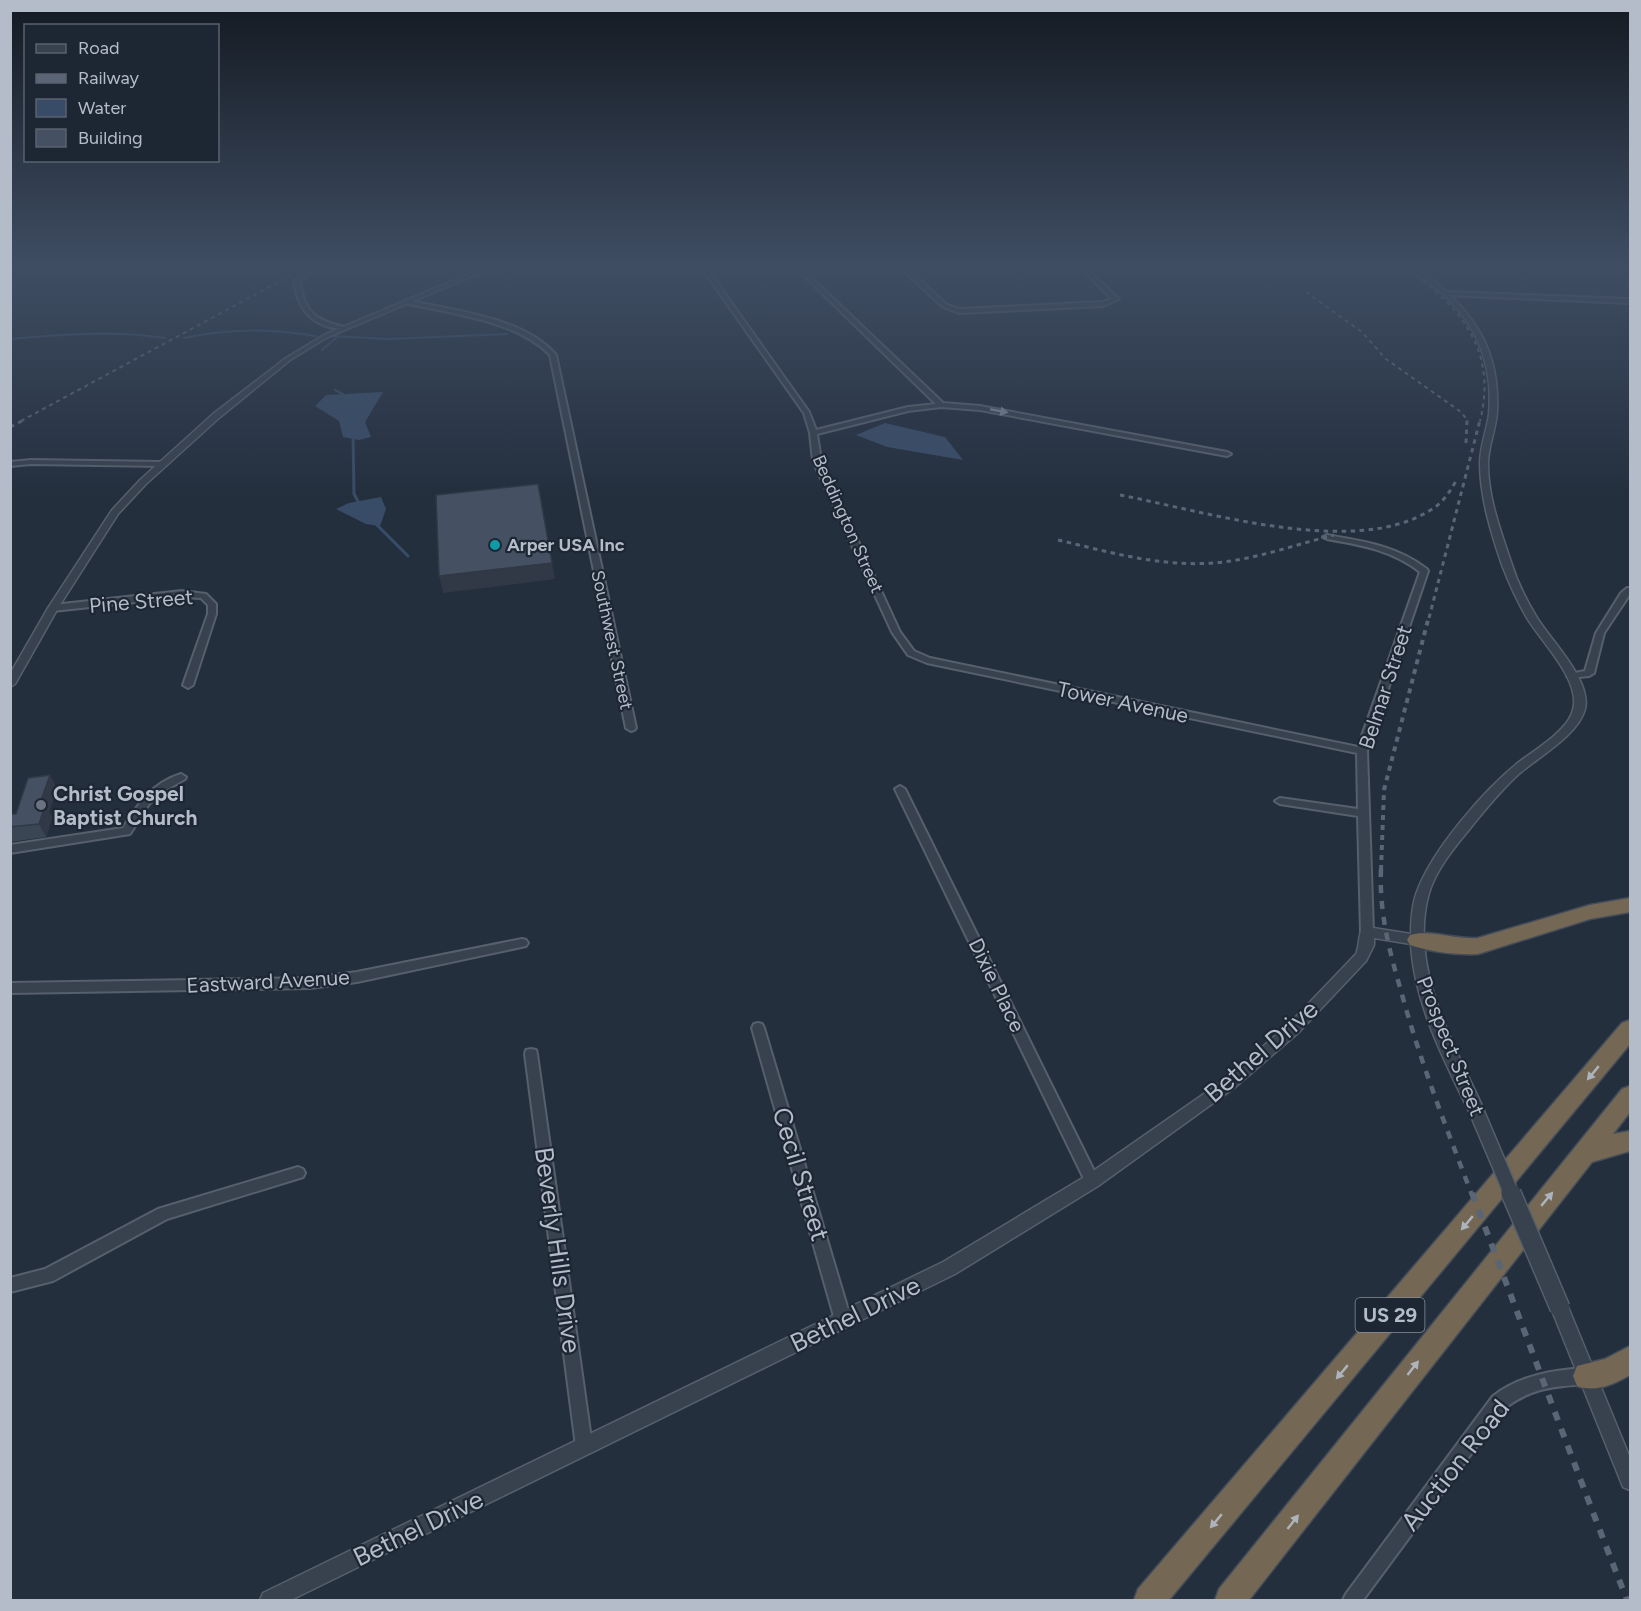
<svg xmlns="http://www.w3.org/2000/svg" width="1641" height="1611" viewBox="0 0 1641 1611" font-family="Figtree,sans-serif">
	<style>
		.water { fill: #394c67 }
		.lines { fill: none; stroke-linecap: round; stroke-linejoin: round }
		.stream-far1 { stroke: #394c67; stroke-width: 2 }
		.stream { stroke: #394c67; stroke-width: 3 }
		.minor-casing { stroke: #565f6c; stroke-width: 4 }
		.tertiary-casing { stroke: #565f6c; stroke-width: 3 }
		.motorway-casing { stroke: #434c59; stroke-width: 3 }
		.minor { fill: #38414e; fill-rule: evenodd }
		.tertiary { fill: #38414e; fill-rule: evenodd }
		.motorway { fill: #746855; fill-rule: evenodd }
		.rail-far4 { stroke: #5a6575; stroke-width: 2; stroke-dasharray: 4 4; stroke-linecap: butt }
		.rail-far3 { stroke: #5a6575; stroke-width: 3; stroke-dasharray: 4.5 4.5; stroke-linecap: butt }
		.rail-far2 { stroke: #5a6575; stroke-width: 4; stroke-dasharray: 5 5; stroke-linecap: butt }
		.rail-far1 { stroke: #5a6575; stroke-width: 4.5; stroke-dasharray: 8 8; stroke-linecap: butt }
		.rail { stroke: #5a6575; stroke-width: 6; stroke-dasharray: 9 9; stroke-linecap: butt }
		.tertiary-bridge-far1-casing { stroke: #565f6c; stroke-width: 17; stroke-linecap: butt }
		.tertiary-bridge-casing { stroke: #565f6c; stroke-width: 22; stroke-linecap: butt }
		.tertiary-bridge-far1 { stroke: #38414e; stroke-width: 14 }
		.tertiary-bridge { stroke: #38414e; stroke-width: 19 }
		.wall { fill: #3b4654 }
		.shaded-wall { fill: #303945 }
		.building { fill: #455162; stroke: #303945; stroke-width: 1.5 }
		.oneway { fill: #7c8592 }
		.oneway2 { fill: #aeb4bd }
		.culture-dot { fill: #0f9aa8; stroke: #1d2633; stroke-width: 2 }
		.worship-dot { fill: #6b7280; stroke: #1d2633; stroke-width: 2 }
		.labels { text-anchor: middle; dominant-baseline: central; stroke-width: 4.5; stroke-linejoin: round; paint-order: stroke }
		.far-street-label { font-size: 18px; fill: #b4bcc9; stroke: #1d2633 }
		.far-poi-label { font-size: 18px; font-weight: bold; fill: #b4bcc9; stroke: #1d2633; text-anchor: start }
		.shield { fill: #1d2633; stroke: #878f9c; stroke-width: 1.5 }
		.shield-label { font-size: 20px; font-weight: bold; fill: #b4bcc9 }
		.street-label { font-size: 21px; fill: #b4bcc9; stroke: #1d2633 }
		.poi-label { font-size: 21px; font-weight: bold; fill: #b4bcc9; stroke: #1d2633; text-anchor: start }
		.near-street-label { font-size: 26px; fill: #b4bcc9; stroke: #1d2633 }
	</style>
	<rect width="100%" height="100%" fill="#242f3e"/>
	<path class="water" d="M 383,392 L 365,422 L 371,437 L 359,440 L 343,437 L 339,421 L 315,406 L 326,395 Z
		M 885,423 L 945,437 L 963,460 L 887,447 L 856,435 Z
		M 381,497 L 386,509 L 380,526 L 366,524 L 336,509 L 349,503 Z"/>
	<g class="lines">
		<path class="stream-far1" d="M 332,336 L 388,339 L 507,334
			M 184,338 C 229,328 271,328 316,336
			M 10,339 C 62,335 113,330 165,338
			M 322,350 L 337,337
			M 335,390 L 343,394 L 344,398"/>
		<path class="stream" d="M 353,434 L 354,494 L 359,503
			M 375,523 L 408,556"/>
		<g class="minor-casing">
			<path id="minor" d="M 310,267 L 316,267 L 300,281 C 304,312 315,320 344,327 L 344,329 C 313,328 298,310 294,281 Z
				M 701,267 L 706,267 L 809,412 L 816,430 L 908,407 L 936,404 L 795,267 L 800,267 L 943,403 L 980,406 L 1227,452 L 1231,454 L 1227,456 L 980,410 L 941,407 L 908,411 L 817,434 L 821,461 L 900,632 L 914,651 L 930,658 L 1358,747 L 1420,572 C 1392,550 1361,545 1327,539 L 1323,537 L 1327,535 C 1363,541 1397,546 1427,569 L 1428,571 L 1367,751 L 1373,932 L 1371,935 L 1363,935 L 1361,932 L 1358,816 L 1280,804 L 1275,801 L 1280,798 L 1358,809 L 1357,753 L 927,663 L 908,655 L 892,632 L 813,461 L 810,433 L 804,413 Z
				M 900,267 L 906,267 L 947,305 L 960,309 L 1102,302 L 1112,299 L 1080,267 L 1085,267 L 1119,299 L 1103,306 L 959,313 L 943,307 Z
				M 1447,292 L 1630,299 L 1630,303 L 1445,295 L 1444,294 Z
				M 407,300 C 453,311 524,317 556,355 L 636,728 L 634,730 L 631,731 L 626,728 L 550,355 C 516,320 451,314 405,303 L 404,302 Z
				M 31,460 L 161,462 L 165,464 L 161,466 L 31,464 L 10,466 L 10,462 Z
				M 1627,588 L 1630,588 L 1630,594 L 1604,633 L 1594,673 L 1589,676 L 1569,678 L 1567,676 L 1569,674 L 1585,671 L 1596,633 L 1621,593 Z
				M 182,591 L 206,594 L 216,604 L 216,614 L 193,685 L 188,688 L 183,685 L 208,614 L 208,605 L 201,598 L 182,597 L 53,611 L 49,608 L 53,605 Z
				M 181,774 L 186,777 L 185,779 L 166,790 L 149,804 L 130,834 L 10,853 L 10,845 L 123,828 C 138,804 152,783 181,774 Z
				M 900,786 L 905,789 L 1097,1177 L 1099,1181 L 1097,1185 L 1092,1187 L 1087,1185 L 895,789 Z
				M 522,939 L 526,940 L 528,943 L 526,946 L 357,982 L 310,988 L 10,993 L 10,983 L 310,978 L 357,972 Z
				M 758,1023 L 762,1024 L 764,1028 L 851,1320 L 848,1325 L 843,1328 L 838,1325 L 835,1320 L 752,1028 L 754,1024 Z
				M 531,1049 L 536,1050 L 537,1054 L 592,1446 L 590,1452 L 584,1454 L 578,1452 L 576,1446 L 525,1054 L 526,1050 Z
				M 298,1167 L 303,1169 L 305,1173 L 303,1177 L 167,1219 L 53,1281 L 10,1292 L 10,1278 L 45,1269 L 158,1209 Z
				M 1587,1368 L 1593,1370 L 1595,1376 L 1593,1382 C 1584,1385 1573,1385 1564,1386 C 1541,1388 1523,1394 1505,1408 L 1363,1600 L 1343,1600 L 1346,1594 L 1493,1396 C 1521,1375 1553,1370 1587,1368 Z"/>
		</g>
		<g class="tertiary-casing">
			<path id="tertiary" d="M 485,267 L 494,267 L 328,337 L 290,360 L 219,418 L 146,484 L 118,514 L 58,608 L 15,684 L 10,687 L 10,674 L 48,608 L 112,510 L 140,480 L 213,414 L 286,358 L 324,335 Z
				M 1408,267 L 1416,267 C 1468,305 1501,344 1497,412 C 1496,430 1488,446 1488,464 C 1488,497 1500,529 1510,559 C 1516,579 1525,598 1536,616 C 1550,640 1592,680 1585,709 C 1578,735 1540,756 1520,773 C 1501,790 1484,811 1468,831 C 1453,849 1436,870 1429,893 C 1408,967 1454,1044 1484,1110 L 1481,1115 L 1476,1116 L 1471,1115 C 1445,1063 1414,1003 1411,944 L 1374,938 L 1374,945 L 1366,961 L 1299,1032 L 1234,1088 L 1098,1186 L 955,1274 L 291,1600 L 260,1600 L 263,1593 L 943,1262 L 1086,1176 L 1224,1080 L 1289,1024 L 1356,954 C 1360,945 1358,936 1362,929 L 1367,927 L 1411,934 C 1411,919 1412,903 1418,889 C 1434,848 1484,790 1519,762 C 1535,750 1565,732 1572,713 C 1584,683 1542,643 1527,618 C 1517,601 1509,583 1502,565 C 1491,533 1480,497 1480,463 C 1480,446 1487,430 1489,414 C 1493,368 1479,327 1444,295 C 1433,285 1420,277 1408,267 Z
				M 1560,1300 L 1566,1302 L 1630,1458 L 1630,1490 L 1623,1487 L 1551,1308 L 1554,1302 Z"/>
		</g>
		<g class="motorway-casing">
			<path id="motorway" d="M 1630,898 L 1630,912 L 1590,919 L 1478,954 C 1455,955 1432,952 1410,945 L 1407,940 L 1410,935 C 1428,929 1457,940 1478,938 L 1590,905 Z
				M 1630,1020 L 1630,1044 L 1169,1600 L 1134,1600 L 1138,1589 L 1622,1023 Z
				M 1630,1086 L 1630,1112 L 1613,1134 L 1630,1131 L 1630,1151 L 1592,1162 L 1249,1600 L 1215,1600 L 1219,1589 L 1622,1089 Z
				M 1630,1346 L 1630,1375 C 1614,1384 1596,1393 1577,1386 L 1573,1376 L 1577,1366 L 1605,1359 Z"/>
		</g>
		<use href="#minor" class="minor"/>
		<use href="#tertiary" class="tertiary"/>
		<use href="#motorway" class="motorway"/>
		<path class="rail-far4" d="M 1403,267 C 1460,305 1498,350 1480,421
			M 1306,292 L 1362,332 L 1386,359 L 1461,412 L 1468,421
			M 21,421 L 306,267"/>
		<path class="rail-far3" d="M 10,427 L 24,420
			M 1466,443 L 1467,420
			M 1120,495 C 1204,511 1352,558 1429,511 C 1442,504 1449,493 1456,481
			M 1058,540 C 1109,552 1160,567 1213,563 C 1254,560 1294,545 1334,535
			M 1429,618 L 1480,420"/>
		<path class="rail-far2" d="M 1381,870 L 1384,790 L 1429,616"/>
		<path class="rail-far1" d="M 1381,869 C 1379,911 1389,950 1401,991 C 1420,1061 1446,1127 1472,1195"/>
		<path class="rail" d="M 1472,1193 C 1524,1329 1574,1465 1627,1600"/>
		<g class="tertiary-bridge-far1-casing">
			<path id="tertiary-bridge-far1" d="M 1476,1110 L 1512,1195"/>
		</g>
		<g class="tertiary-bridge-casing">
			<path id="tertiary-bridge" d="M 1511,1193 L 1560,1308"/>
		</g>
		<use href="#tertiary-bridge-far1" class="tertiary-bridge-far1"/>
		<use href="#tertiary-bridge" class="tertiary-bridge"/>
	</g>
	<path class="wall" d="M 50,775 L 57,789 L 49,812 L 52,818 L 46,837 L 10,842 L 10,814 L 16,814 Z"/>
	<path class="shaded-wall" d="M 552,563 L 555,579 L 443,593 L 439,576 Z
		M 50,775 L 57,789 L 49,812 L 52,818 L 46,837 L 39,824 L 39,806 Z"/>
	<path class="building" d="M 538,484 L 552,563 L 439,576 L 436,495 Z
		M 50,775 L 39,806 L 45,805 L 39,824 L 10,827 L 10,814 L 16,814 L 28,778 Z"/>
	<defs><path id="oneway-solid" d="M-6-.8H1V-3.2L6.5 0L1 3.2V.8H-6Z" transform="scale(1.5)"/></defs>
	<use class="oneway" href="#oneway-solid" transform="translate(999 411) rotate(11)"/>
	<g class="oneway2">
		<use href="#oneway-solid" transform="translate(1593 1073) rotate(130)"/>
		<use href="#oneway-solid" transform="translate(1547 1199) rotate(-50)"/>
		<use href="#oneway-solid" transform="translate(1467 1223) rotate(130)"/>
		<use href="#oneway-solid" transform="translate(1413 1368) rotate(-52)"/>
		<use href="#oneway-solid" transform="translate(1342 1372) rotate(130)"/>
		<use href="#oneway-solid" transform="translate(1216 1521) rotate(130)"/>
		<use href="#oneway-solid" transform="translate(1293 1522) rotate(-52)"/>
	</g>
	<linearGradient id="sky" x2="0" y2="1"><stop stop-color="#141a22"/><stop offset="0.54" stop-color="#3f4d63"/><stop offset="1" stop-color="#3f4d63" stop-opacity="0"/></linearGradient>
	<rect width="1641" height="493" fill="url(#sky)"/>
	<circle class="culture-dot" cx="495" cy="545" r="6"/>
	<circle class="worship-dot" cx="41" cy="805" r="6"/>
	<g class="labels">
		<g class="far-street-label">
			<text transform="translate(848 524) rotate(66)">Beddington Street</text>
			<text transform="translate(612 640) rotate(78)">Southwest Street</text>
		</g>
		<g class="far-poi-label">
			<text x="507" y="545">Arper USA Inc</text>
		</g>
		<rect class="shield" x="1355.5" y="1298" width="69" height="34" rx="4.5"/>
		<g class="shield-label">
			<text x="1390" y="1315">US 29</text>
		</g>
		<g class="street-label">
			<text transform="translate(141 601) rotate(-5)">Pine Street</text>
			<text transform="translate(1385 687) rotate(-72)">Belmar Street</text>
			<text transform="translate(1123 702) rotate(12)">Tower Avenue</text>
			<text transform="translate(268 981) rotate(-3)">Eastward Avenue</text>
			<text transform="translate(997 985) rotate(64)">Dixie Place</text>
			<text transform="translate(1451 1046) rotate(68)">Prospect Street</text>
		</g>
		<g class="poi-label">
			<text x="53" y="793">Christ Gospel<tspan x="53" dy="24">Baptist Church</tspan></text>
		</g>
		<g class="near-street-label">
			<text transform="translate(1261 1051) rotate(-41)">Bethel Drive</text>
			<text transform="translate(801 1174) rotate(73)">Cecil Street</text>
			<text transform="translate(558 1250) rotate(82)">Beverly Hills Drive</text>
			<text transform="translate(855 1314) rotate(-26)">Bethel Drive</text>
			<text transform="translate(1455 1465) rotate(-52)">Auction Road</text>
			<text transform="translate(418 1528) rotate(-26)">Bethel Drive</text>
		</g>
	</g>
	<rect width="1641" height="1611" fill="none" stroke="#b4bcc9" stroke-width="24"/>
	<rect x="24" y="24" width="195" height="138" fill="#1d2633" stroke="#59626f" stroke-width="1.5"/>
	<rect x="36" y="44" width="30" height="9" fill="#38414e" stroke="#59626f" stroke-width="1.5"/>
	<text x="78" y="54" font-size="18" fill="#b4bcc9">Road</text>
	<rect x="36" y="74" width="30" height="9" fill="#5a6575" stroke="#59626f" stroke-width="1.5"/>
	<text x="78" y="84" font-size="18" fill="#b4bcc9">Railway</text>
	<rect x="36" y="99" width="30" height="18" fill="#394c67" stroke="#59626f" stroke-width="1.5"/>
	<text x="78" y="114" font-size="18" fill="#b4bcc9">Water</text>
	<rect x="36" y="129" width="30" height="18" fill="#455162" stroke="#59626f" stroke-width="1.5"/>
	<text x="78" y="144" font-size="18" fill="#b4bcc9">Building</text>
</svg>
